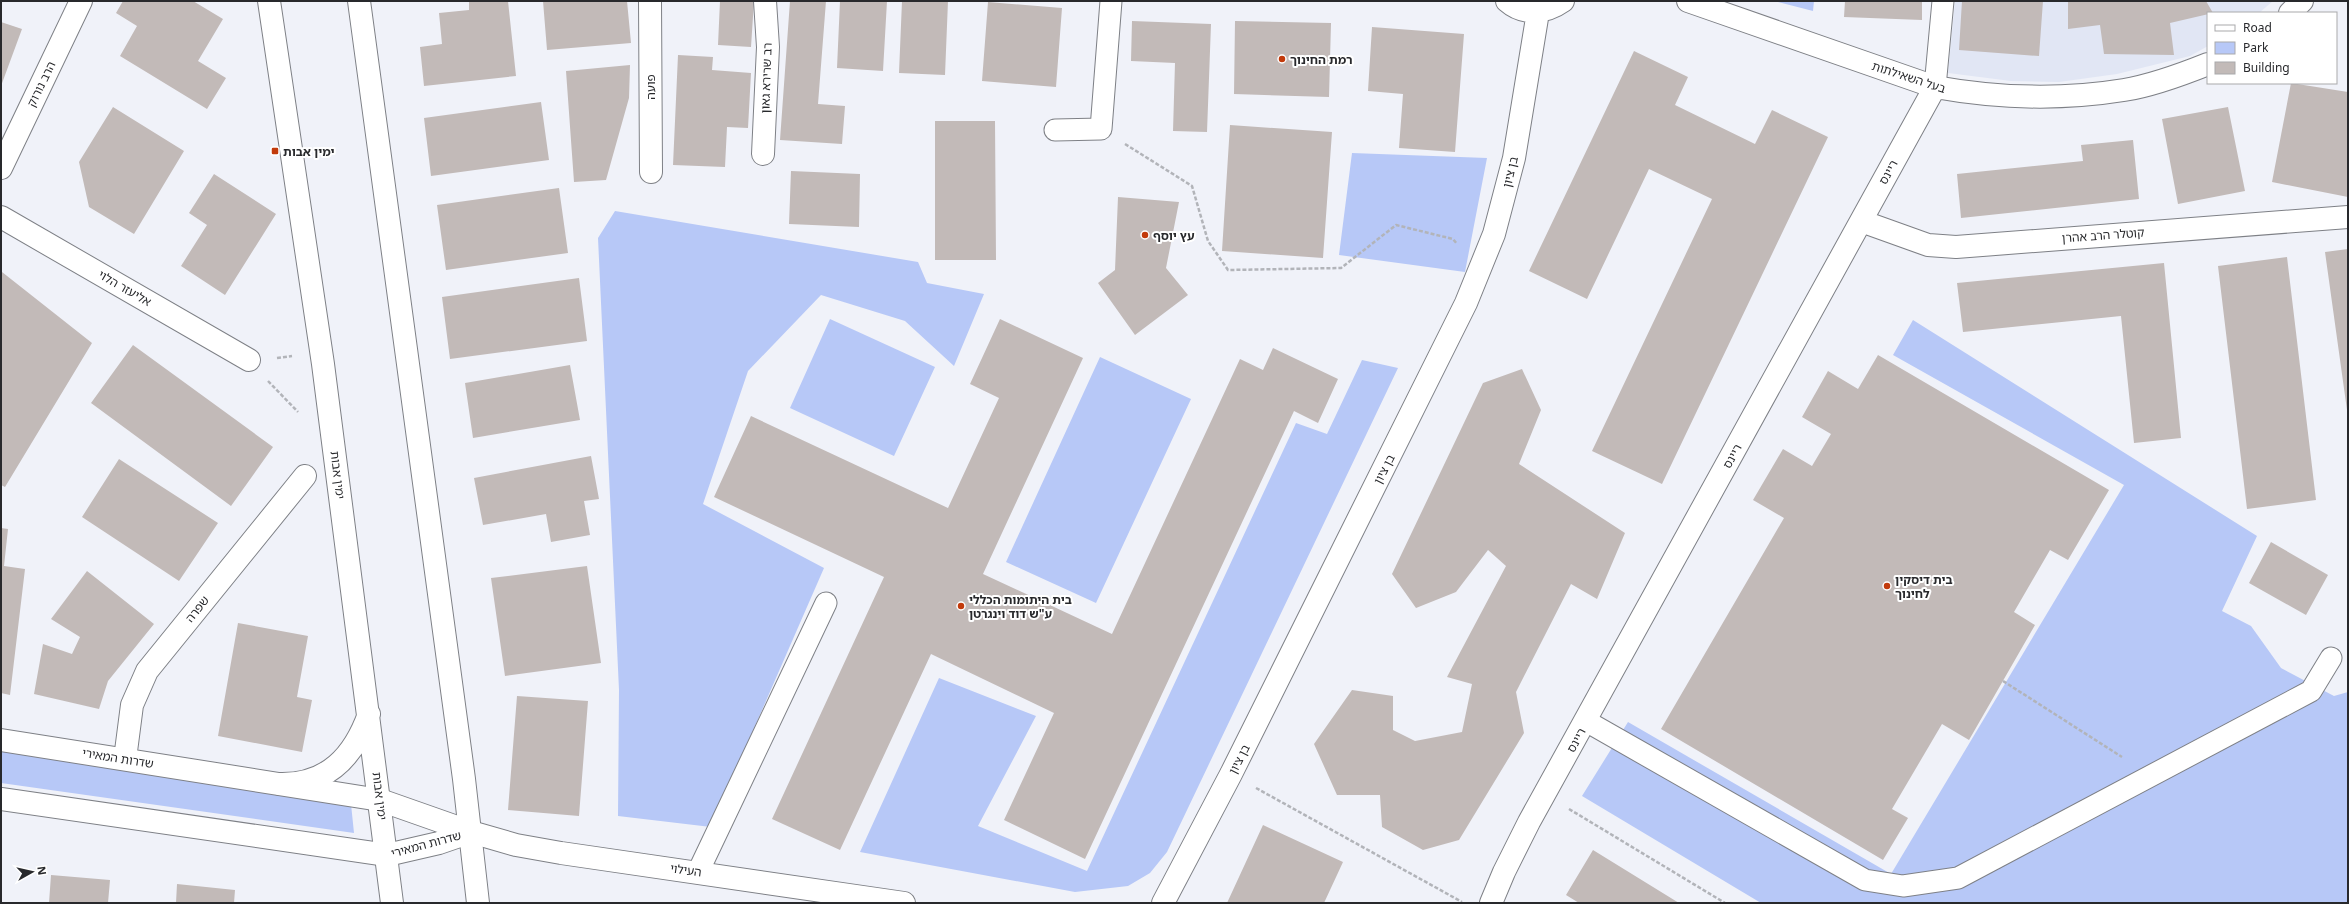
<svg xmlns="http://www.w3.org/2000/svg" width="2349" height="904" viewBox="0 0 2349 904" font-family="'Noto Sans','Noto Sans Hebrew',sans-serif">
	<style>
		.built { fill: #e1e6f4 }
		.green { fill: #b7c8f7 }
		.building { fill: #c2bab8 }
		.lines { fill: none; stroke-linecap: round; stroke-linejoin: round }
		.service-casing { stroke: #7e8086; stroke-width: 23 }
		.minor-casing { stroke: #7e8086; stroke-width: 24 }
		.tertiary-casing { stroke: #7e8086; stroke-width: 24 }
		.path { stroke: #b2b4b9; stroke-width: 2.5; stroke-dasharray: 4 2; stroke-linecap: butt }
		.service { stroke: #fff; stroke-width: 21 }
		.minor { stroke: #fff; stroke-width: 22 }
		.tertiary { stroke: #fff; stroke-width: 22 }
		.poi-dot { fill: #c23a0b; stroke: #fff; stroke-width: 1.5 }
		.labels { text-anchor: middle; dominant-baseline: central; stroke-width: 4; stroke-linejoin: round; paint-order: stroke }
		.poi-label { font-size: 12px; font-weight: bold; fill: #28292c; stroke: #fff; text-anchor: start }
		.street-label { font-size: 12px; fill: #28292c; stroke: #fff }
	</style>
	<rect width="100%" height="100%" fill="#f0f2f9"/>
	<path class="built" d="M 1955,1 L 2273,1 L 2259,13 L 2208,13 L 2208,46 L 2190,56 L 2117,74 L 2059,82 L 2011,81 L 1948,73 Z"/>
	<path class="green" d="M 1774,1 L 1814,1 L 1813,11 Z
		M 1352,153 L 1487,158 L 1465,272 L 1339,255 Z
		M 615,211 L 918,262 L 927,283 L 984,294 L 954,366 L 905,321 L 821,295 L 748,371 L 703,504 L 824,568 L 711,827 L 618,816 L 619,690 L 598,238 Z
		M 830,319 L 935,367 L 894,456 L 790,408 Z
		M 1913,320 L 2257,536 L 2222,611 L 2251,626 L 2281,668 L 2334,696 L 2348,692 L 2348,903 L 1761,903 L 1582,796 L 1628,722 L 1891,874 L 2124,485 L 1893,355 Z
		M 1100,357 L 1191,399 L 1096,603 L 1006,562 Z
		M 1362,360 L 1398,368 L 1167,852 L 1150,873 L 1128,886 L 1075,892 L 860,852 L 939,678 L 1036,716 L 978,826 L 1087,871 L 1296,423 L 1327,434 Z
		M 1,748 L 351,804 L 354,833 L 1,783 Z"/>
	<path class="building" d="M 123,1 L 193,1 L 223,19 L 198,61 L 226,78 L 207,109 L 120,56 L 137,26 L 116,13 Z
		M 469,1 L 508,1 L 516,76 L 424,86 L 420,47 L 442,44 L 439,13 L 469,10 Z
		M 543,1 L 627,1 L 631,43 L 547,50 Z
		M 720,1 L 754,1 L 751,47 L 718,45 Z
		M 790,1 L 826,1 L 818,104 L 845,106 L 842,144 L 780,140 Z
		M 840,1 L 887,1 L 883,71 L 837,68 Z
		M 902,1 L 948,1 L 945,75 L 899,73 Z
		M 1845,1 L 1922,1 L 1922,20 L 1844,17 Z
		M 1962,1 L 2043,1 L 2039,56 L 1959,50 Z
		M 2068,1 L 2206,1 L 2213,13 L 2170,23 L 2174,55 L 2104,54 L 2100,25 L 2068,29 Z
		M 988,2 L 1062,8 L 1056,87 L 982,81 Z
		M 1132,21 L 1211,24 L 1207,132 L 1173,131 L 1175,63 L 1131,61 Z
		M 1235,21 L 1331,23 L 1329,97 L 1234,94 Z
		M 1,22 L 22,29 L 1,86 Z
		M 1372,27 L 1464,34 L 1455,152 L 1399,148 L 1403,94 L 1368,91 Z
		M 1634,51 L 1688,77 L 1675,105 L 1755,144 L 1772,110 L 1828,137 L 1662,484 L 1592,451 L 1712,199 L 1649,169 L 1587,299 L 1529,271 Z
		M 678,55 L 713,57 L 712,70 L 751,73 L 748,128 L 727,127 L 725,167 L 673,165 Z
		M 630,65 L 629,98 L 606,180 L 574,182 L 566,71 Z
		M 2291,83 L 2348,92 L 2348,197 L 2272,182 Z
		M 541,102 L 549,160 L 431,176 L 424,118 Z
		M 113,107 L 184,151 L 134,234 L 89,207 L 79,162 Z
		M 2228,107 L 2245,191 L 2178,204 L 2162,119 Z
		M 935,121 L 995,121 L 996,260 L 935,260 Z
		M 1230,125 L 1332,132 L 1323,258 L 1222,251 Z
		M 2133,140 L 2139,199 L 1961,218 L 1957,174 L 2083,161 L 2081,145 Z
		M 791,171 L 860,174 L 859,227 L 789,224 Z
		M 214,174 L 276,214 L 225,295 L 181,266 L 207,225 L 189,213 Z
		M 559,188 L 568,253 L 446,270 L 437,205 Z
		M 1118,197 L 1179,202 L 1166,268 L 1188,295 L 1135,335 L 1098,283 L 1115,270 Z
		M 2348,249 L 2348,410 L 2347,410 L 2325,252 Z
		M 2287,257 L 2316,500 L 2247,509 L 2218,266 Z
		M 2164,263 L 2181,438 L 2134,443 L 2121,316 L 1963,332 L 1957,283 Z
		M 2,272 L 92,343 L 5,487 L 1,485 Z
		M 579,278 L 587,341 L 450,359 L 442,297 Z
		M 1000,319 L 1083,358 L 983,574 L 1112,634 L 1240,359 L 1263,370 L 1273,348 L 1338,379 L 1318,423 L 1294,411 L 1085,859 L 1004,820 L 1054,713 L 931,654 L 840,850 L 772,819 L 884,577 L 714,497 L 751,416 L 948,508 L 999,398 L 970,384 Z
		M 133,345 L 273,447 L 231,506 L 91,403 Z
		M 1878,355 L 2109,490 L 2068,560 L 2050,550 L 2014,612 L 2035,625 L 1969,740 L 1942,724 L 1892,809 L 1908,818 L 1883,860 L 1661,729 L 1784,518 L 1753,500 L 1783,449 L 1812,466 L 1831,434 L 1802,417 L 1828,371 L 1858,389 Z
		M 570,365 L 580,420 L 473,438 L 465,383 Z
		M 1522,369 L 1541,410 L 1519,464 L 1625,533 L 1597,599 L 1571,584 L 1516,692 L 1524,733 L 1459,840 L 1423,850 L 1382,827 L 1380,795 L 1337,795 L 1314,744 L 1352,690 L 1393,696 L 1393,730 L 1415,741 L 1462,732 L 1472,684 L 1447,677 L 1506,566 L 1488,550 L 1456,592 L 1416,608 L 1392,574 L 1483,383 Z
		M 591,456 L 599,499 L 584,501 L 590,535 L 551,542 L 546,514 L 483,525 L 474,478 Z
		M 119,459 L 218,523 L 179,581 L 82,517 Z
		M 1,528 L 8,529 L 4,566 L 25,569 L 10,695 L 1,693 Z
		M 2271,542 L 2328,575 L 2306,615 L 2249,583 Z
		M 587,566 L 601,663 L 505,676 L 491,578 Z
		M 87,571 L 154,624 L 108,681 L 99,709 L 34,694 L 43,644 L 72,654 L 80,637 L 51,619 Z
		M 238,623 L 308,636 L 297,697 L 312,700 L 302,752 L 218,736 Z
		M 517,696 L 588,701 L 579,816 L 508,810 Z
		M 1263,825 L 1343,862 L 1324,903 L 1227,903 Z
		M 1593,850 L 1679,903 L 1579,903 L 1566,895 Z
		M 51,875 L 110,880 L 108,903 L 49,903 Z
		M 177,884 L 235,890 L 234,903 L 176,903 Z"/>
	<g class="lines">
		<g class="service-casing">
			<path id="service" d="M 1935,87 L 1943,1
				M 1055,130 L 1101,129 L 1111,1
				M 1586,721 L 1865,880 L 1903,886 L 1958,878 L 2311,691 L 2331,658
				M 698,872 L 826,603"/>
		</g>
		<g class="minor-casing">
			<path id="minor" d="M 650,1 L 651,172
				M 1507,1 C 1524,16 1546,13 1563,1
				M 1688,1 L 1935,87 C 1996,98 2062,100 2124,90 C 2150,86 2183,74 2208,64
				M 2290,13 L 2302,1
				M 763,154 L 768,47 L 765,1
				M 1,168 L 81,1
				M 1,217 L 249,360
				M 1861,221 L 1928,245 L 1956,247 L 2348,217
				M 1,740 L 380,800 L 471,832 L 516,845 L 561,853 L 904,903
				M 125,759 L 132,705 L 147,671 L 305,476
				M 1,799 L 387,855 L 439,843 L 471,832
				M 1163,903 L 1231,774 L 1466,303 L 1494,234 L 1514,158 L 1538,12
				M 1491,903 L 1504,872 L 1529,822 L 1935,87"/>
		</g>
		<g class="tertiary-casing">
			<path id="tertiary" d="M 269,1 L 323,364 L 392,903
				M 359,1 L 464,779 L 478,903
				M 280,784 C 328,785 354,756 369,714"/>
		</g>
		<path class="path" d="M 1125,144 L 1192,186 L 1208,241 L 1228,270 L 1341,268 L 1396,225 L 1453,239 L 1457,244
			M 277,358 L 292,356
			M 268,381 L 298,412
			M 2003,681 L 2122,757
			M 1256,788 L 1462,902
			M 1569,809 L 1725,903"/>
		<use href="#service" class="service"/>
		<use href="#minor" class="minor"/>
		<use href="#tertiary" class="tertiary"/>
	</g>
	<g class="poi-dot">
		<circle cx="1282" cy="59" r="4"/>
		<rect x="271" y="147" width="8" height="8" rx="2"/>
		<circle cx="1145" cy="235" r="4"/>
		<circle cx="1887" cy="586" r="4"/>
		<circle cx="961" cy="606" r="4"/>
	</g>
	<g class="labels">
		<g class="poi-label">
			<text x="1290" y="59">רמת החינוך</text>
			<text x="283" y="151">ימין אבות</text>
			<text x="1153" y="235">עץ יוסף</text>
			<text x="1895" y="579">בית דיסקין<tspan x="1895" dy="14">לחינוך</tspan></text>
			<text x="969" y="599">בית היתומות הכללי<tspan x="969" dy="14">ע"ש דוד וינגרטן</tspan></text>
		</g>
		<g class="street-label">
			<text transform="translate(1909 77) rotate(18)">בעל השאילתות</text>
			<text transform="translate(766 78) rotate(-88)">רב שרירא גאון</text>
			<text transform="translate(41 84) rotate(-64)">הרב נורוק</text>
			<text transform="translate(650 87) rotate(-90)">פועה</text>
			<text transform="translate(1510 172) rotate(-77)">בן ציון</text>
			<text transform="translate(1888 172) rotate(-61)">ריינס</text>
			<text transform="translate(2103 235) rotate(-4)">קוטלר הרב אהרן</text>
			<text transform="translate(125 288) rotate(30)">אליעזר הלוי</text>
			<text transform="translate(1732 456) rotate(-61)">ריינס</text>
			<text transform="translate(1384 469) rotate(-63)">בן ציון</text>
			<text transform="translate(338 475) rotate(83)">ימין אבות</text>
			<text transform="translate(197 609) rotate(-51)">שפרה</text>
			<text transform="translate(1576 740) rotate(-61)">ריינס</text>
			<text transform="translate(118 758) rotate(9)">שדרות המאירי</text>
			<text transform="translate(1239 759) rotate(-63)">בן ציון</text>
			<text transform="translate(380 796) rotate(83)">ימין אבות</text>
			<text transform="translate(426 844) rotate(-15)">שדרות המאירי</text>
			<text transform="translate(686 870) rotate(8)">העילוי</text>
		</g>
	</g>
	<rect width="2349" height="904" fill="none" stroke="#28292c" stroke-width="4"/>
	<rect x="2207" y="12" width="130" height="72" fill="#ffffff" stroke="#a9a9ab"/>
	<rect x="2215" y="25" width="20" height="6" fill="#ffffff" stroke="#a9a9ab"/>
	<text x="2243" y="32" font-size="12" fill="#28292c">Road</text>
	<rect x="2215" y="42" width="20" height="12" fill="#b7c8f7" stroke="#a9a9ab"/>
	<text x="2243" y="52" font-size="12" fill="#28292c">Park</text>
	<rect x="2215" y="62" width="20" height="12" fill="#c2bab8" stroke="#a9a9ab"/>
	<text x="2243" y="72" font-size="12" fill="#28292c">Building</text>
	<g transform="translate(32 872) rotate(82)" stroke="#ffffff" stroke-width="3" paint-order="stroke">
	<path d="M0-3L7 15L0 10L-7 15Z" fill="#28292c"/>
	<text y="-6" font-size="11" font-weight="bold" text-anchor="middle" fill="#28292c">N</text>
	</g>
</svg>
